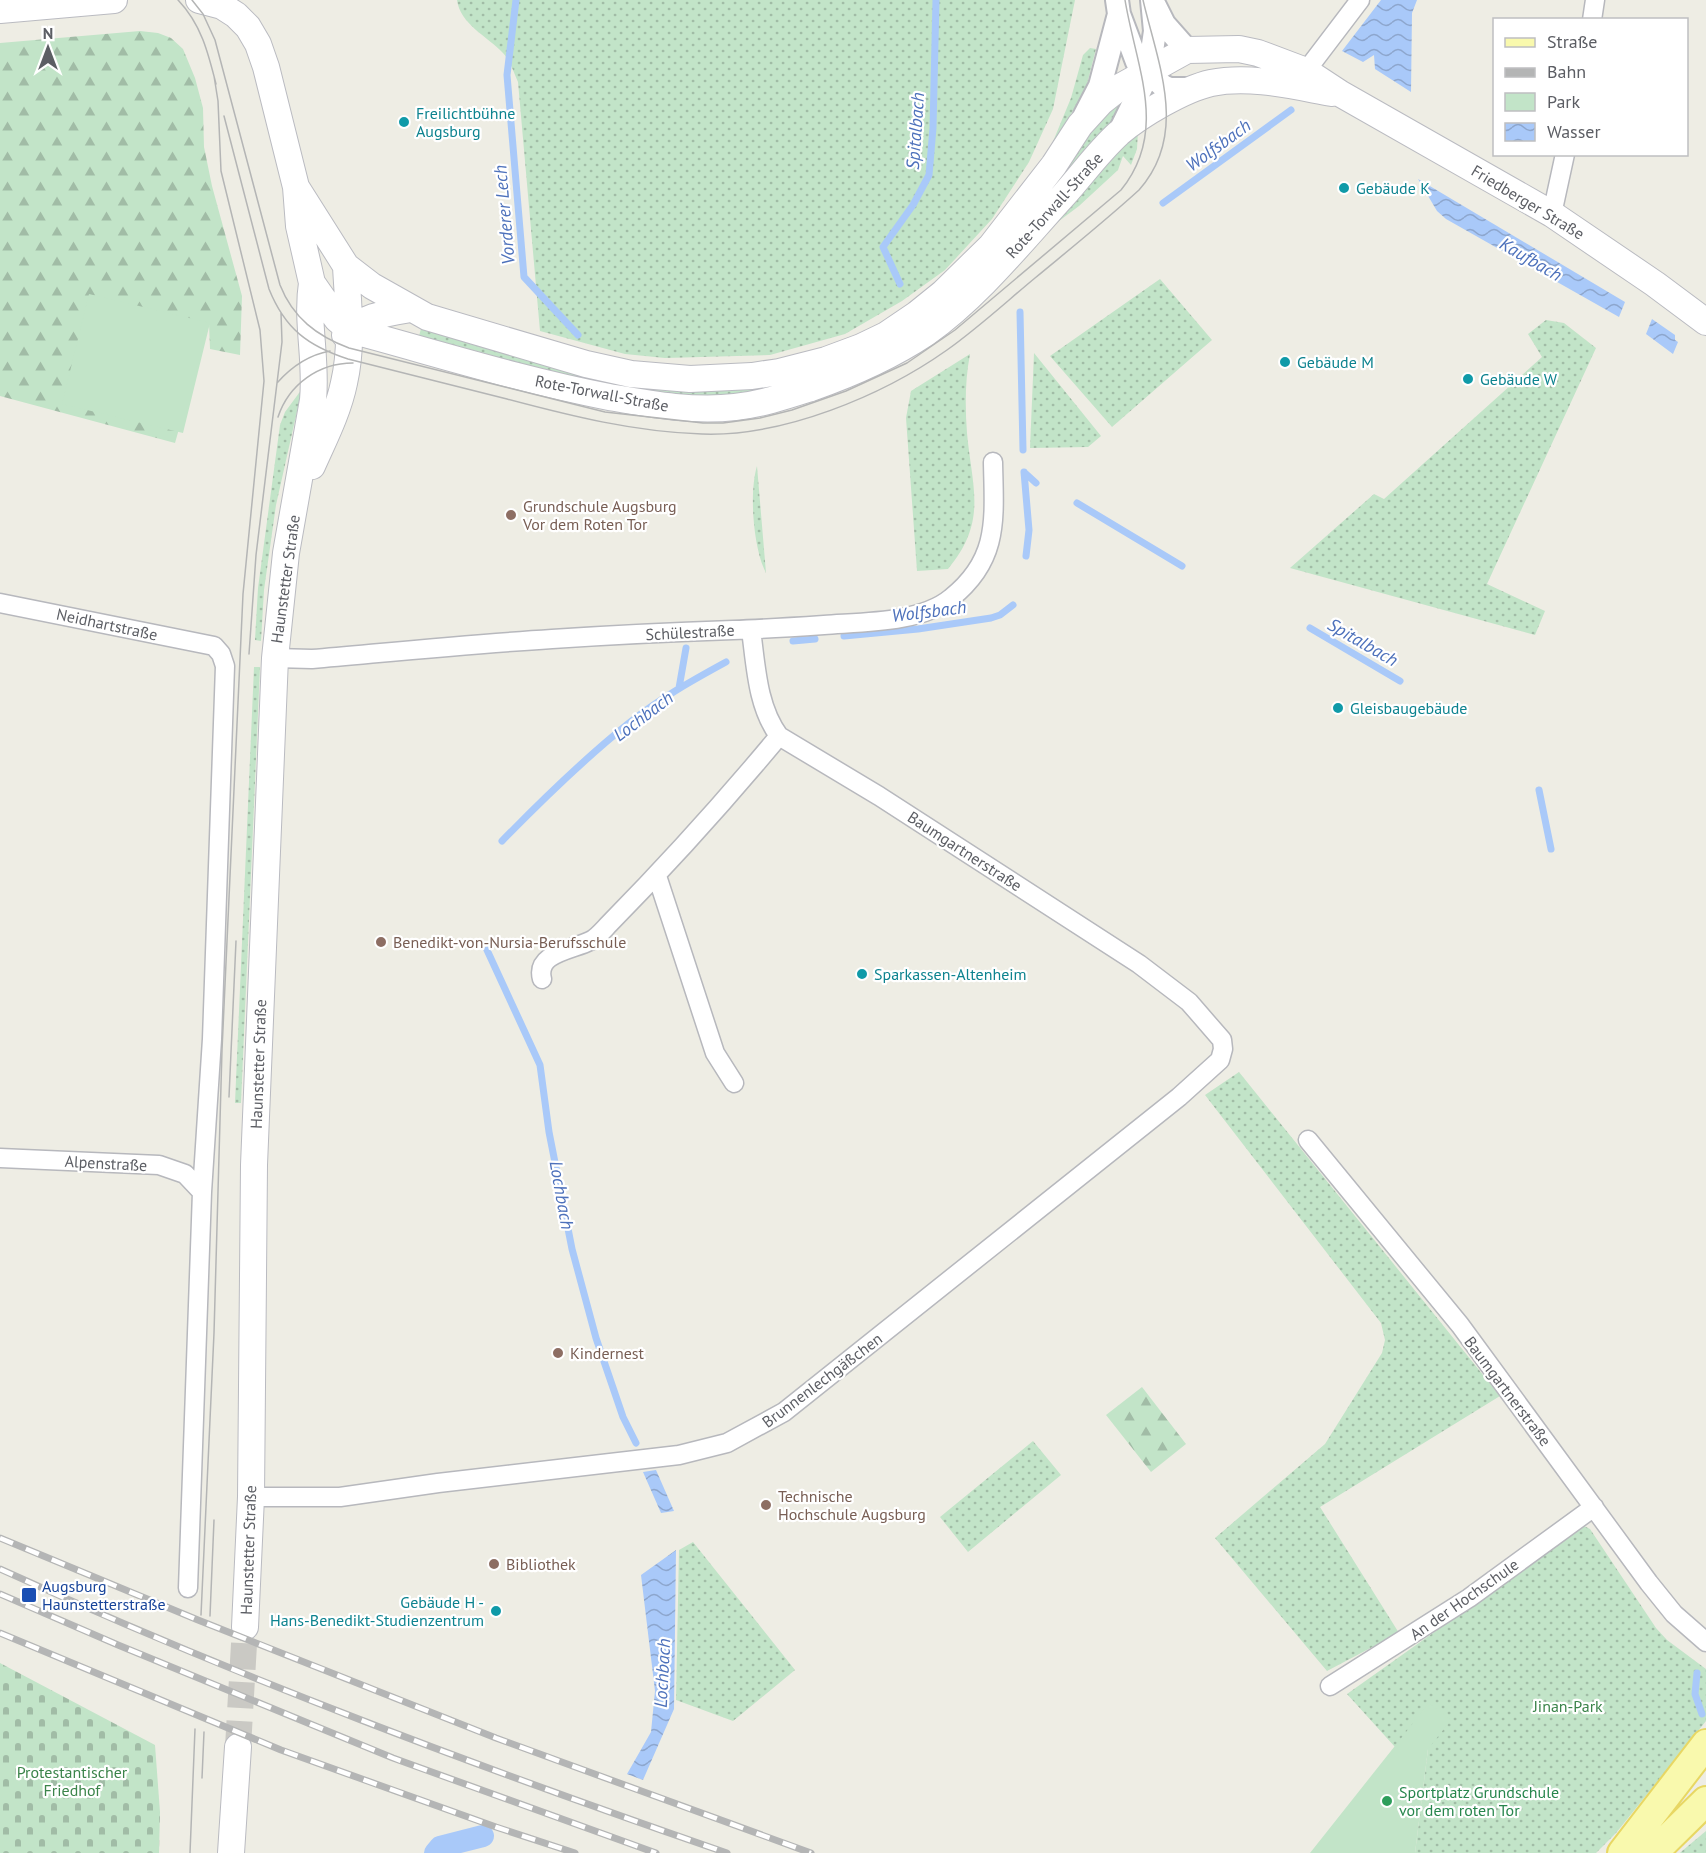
<svg xmlns="http://www.w3.org/2000/svg" width="1706" height="1853" viewBox="0 0 1706 1853" font-family="'PT Sans',sans-serif">
	<style>
		.green { fill: url(#green-dots) }
		.forest { fill: url(#forest-firs) }
		.cemetery { fill: url(#cemetery-stones) }
		.pitch { fill: #c2e4c8 }
		.water { fill: url(#water-waves) }
		.lines { fill: none; stroke-linecap: round; stroke-linejoin: round }
		.stream { stroke: #a9c9f9; stroke-width: 7 }
		.canal { stroke: #a9c9f9; stroke-width: 22 }
		.secondary-tunnel { stroke: #cac9c4; stroke-width: 26; stroke-dasharray: 26 13; stroke-linecap: butt }
		.minor-casing { stroke: #b7b8bd; stroke-width: 21 }
		.tertiary-casing { stroke: #b7b8bd; stroke-width: 26 }
		.secondary-casing { stroke: #babbc1; stroke-width: 28 }
		.primary-casing { stroke: #e8d763; stroke-width: 32 }
		.minor { stroke: #fff; stroke-width: 18 }
		.tertiary { stroke: #fff; stroke-width: 22 }
		.secondary { stroke: #fff; stroke-width: 26 }
		.primary { stroke: #f9f9ad; stroke-width: 28 }
		.tram { stroke: #b4b5b5; stroke-width: 1.5 }
		.rail-casing { stroke: #b4b5b5; stroke-width: 7 }
		.rail { stroke: #fff; stroke-width: 4.5; stroke-dasharray: 14; stroke-linecap: butt }
		.culture-dot { fill: #0f9aa8; stroke: #fff; stroke-width: 2 }
		.education-dot { fill: #8d6e63; stroke: #fff; stroke-width: 2 }
		.transit-dot { fill: #1a4fb4; stroke: #fff; stroke-width: 2 }
		.leisure-dot { fill: #2e9e5b; stroke: #fff; stroke-width: 2 }
		.labels { text-anchor: middle; dominant-baseline: central; stroke-width: 4.5; stroke-linejoin: round; paint-order: stroke }
		.culture-label { font-size: 16px; fill: #0d838f; stroke: #fff; text-anchor: start }
		.street-label { font-size: 16px; fill: #5c5e64; stroke: #fff }
		.education-label { font-size: 16px; fill: #785e54; stroke: #fff; text-anchor: start }
		.transit-label { font-size: 16px; fill: #164399; stroke: #fff; text-anchor: start }
		.park-label { font-size: 16px; fill: #3b844a; stroke: #fff }
		.leisure-label { font-size: 16px; fill: #27864d; stroke: #fff; text-anchor: start }
		.water-label { font-size: 18px; font-style: italic; fill: #4d71bb; stroke: #fff }
	</style>
	<defs>
		<pattern id="green-dots" width="8" height="8" patternUnits="userSpaceOnUse" patternTransform="scale(1.5)"><rect width="8" height="8" fill="#c2e4c8"/><path d="M2 2h.1M6 6h.1" fill="none" stroke="#a1bca6" stroke-width="1.8" stroke-linecap="round"/></pattern>
		<pattern id="forest-firs" width="22" height="20" patternUnits="userSpaceOnUse" patternTransform="scale(1.5)"><rect width="22" height="20" fill="#c2e4c8"/><path d="M5 1l3.5 6h-7zM16 11l3.5 6h-7z" fill="#a1bca6"/></pattern>
		<pattern id="cemetery-stones" width="16" height="16" patternUnits="userSpaceOnUse" patternTransform="scale(1.5)"><rect width="16" height="16" fill="#c2e4c8"/><path d="M2 7V4a2 2 0 0 1 4 0v3zM10 15v-3a2 2 0 0 1 4 0v3z" fill="#a1bca6"/></pattern>
		<pattern id="water-waves" width="16" height="10" patternUnits="userSpaceOnUse" patternTransform="scale(1.5)"><rect width="16" height="10" fill="#a9c9f9"/><path d="M0 5q4-4 8 0t8 0" fill="none" stroke="#8da6cd"/></pattern>
	</defs>
	<rect width="100%" height="100%" fill="#eeede4"/>
	<path class="green" d="M 457,0 L 1075,0 L 1053,109 L 1029,162 L 992,219 L 945,270 L 902,301 L 845,334 L 770,355 L 665,358 L 625,354 L 540,331 L 518,82 C 514,73 510,60 503,53 C 487,36 460,24 457,0 Z
		M 1090,48 L 1096,49 L 1086,88 L 1047,156 L 1071,98 L 1083,55 Z
		M 1122,102 L 1118,115 L 1096,143 L 1032,212 L 1098,122 Z
		M 1138,131 L 1137,149 L 1131,165 L 1123,156 L 1118,170 L 1079,206 L 1051,227 Z
		M 1160,279 L 1212,340 L 1112,427 L 1050,356 Z
		M 1546,320 L 1564,323 L 1596,348 L 1487,584 L 1545,611 L 1535,635 L 1290,568 L 1374,494 L 1384,499 L 1542,357 L 1528,334 Z
		M 422,325 L 468,340 L 771,384 L 773,386 L 772,388 C 658,417 530,362 419,336 Z
		M 1034,353 L 1101,436 L 1088,447 L 1030,448 Z
		M 970,354 C 965,380 965,407 967,433 C 972,488 988,521 948,569 L 917,571 L 906,418 L 911,391 Z
		M 302,389 L 276,505 L 264,590 L 261,641 L 255,640 L 258,588 L 280,425 L 285,412 Z
		M 757,466 L 766,573 C 753,548 749,492 757,466 Z
		M 254,667 L 260,667 L 241,1103 L 235,1103 Z
		M 1239,1072 L 1500,1396 L 1320,1507 L 1399,1633 L 1327,1671 L 1215,1538 L 1325,1444 L 1382,1353 L 1385,1340 L 1381,1323 L 1205,1095 Z
		M 1033,1441 L 1061,1475 L 968,1552 L 940,1517 Z
		M 1584,1526 L 1590,1529 L 1656,1628 L 1667,1640 L 1706,1669 L 1706,1721 L 1616,1833 L 1596,1853 L 1415,1853 L 1428,1749 L 1429,1704 L 1395,1747 L 1347,1694 Z
		M 693,1542 L 795,1670 L 733,1721 L 676,1700 L 679,1550 Z
		M 1706,1831 L 1706,1853 L 1680,1853 L 1682,1851 Z"/>
	<path class="forest" d="M 140,31 L 158,33 L 171,38 L 183,49 L 195,78 L 203,108 L 204,147 L 212,186 L 242,296 L 240,355 L 210,349 L 209,323 L 175,443 L 0,396 L 0,43 Z
		M 1142,1387 L 1186,1444 L 1151,1472 L 1106,1415 Z"/>
	<path class="cemetery" d="M 0,1663 L 155,1745 L 160,1812 L 159,1853 L 0,1853 Z"/>
	<path class="pitch" d="M 89,294 L 210,323 L 183,433 L 62,404 Z
		M 1429,1703 L 1451,1720 L 1428,1749 L 1415,1853 L 1310,1853 Z"/>
	<path class="water" d="M 1381,0 L 1417,0 L 1412,13 L 1411,92 L 1375,69 L 1374,55 L 1363,62 L 1342,51 Z
		M 1418,179 L 1625,302 L 1619,317 L 1446,219 L 1437,211 Z
		M 1652,319 L 1675,335 L 1675,340 L 1678,342 L 1673,354 L 1646,334 Z
		M 656,1470 L 674,1511 L 661,1513 L 643,1472 Z
		M 676,1550 L 674,1709 L 643,1780 L 627,1774 L 651,1732 L 655,1691 L 641,1575 Z"/>
	<g class="lines">
		<path class="stream" d="M 516,0 L 507,75 L 524,277 L 578,335
			M 1163,203 L 1291,110
			M 900,284 L 883,247 L 913,205 L 929,175 L 933,128 L 936,0
			M 1020,312 L 1023,450
			M 1024,472 L 1029,530 L 1026,556
			M 1025,473 L 1036,483
			M 1077,503 L 1182,566
			M 1310,628 L 1400,681
			M 844,636 L 918,629 L 991,618 L 1000,615 L 1013,605
			M 793,641 L 815,639
			M 679,688 L 686,648
			M 1539,790 L 1551,849
			M 502,841 C 542,800 584,759 629,723 C 659,699 693,680 726,662
			M 487,950 L 540,1065 L 549,1132 L 572,1249 L 596,1338 L 623,1417 L 636,1443
			M 1697,1673 L 1695,1694 L 1702,1714"/>
		<path class="canal" d="M 435,1853 L 440,1847 L 483,1836"/>
		<path class="secondary-tunnel" d="M 238,1747 L 245,1627"/>
		<g class="minor-casing">
			<path id="minor" d="M 1592,20 L 1595,0
				M 1306,71 L 1360,0
				M 1552,214 L 1565,154
				M 0,603 L 214,646 L 221,654 L 225,666 L 212,1039 L 202,1192 L 188,1588
				M 275,658 L 312,659 C 392,652 472,644 552,639 C 612,635 673,632 733,630 C 764,629 794,627 824,625 C 862,622 921,623 951,598 C 1000,559 994,518 993,462
				M 657,876 L 715,1053 L 734,1083
				M 542,979 C 535,953 572,950 590,941 C 597,938 604,929 610,923 C 669,863 725,801 779,736
				M 1308,1140 L 1460,1325 L 1649,1583 L 1674,1614 L 1706,1642
				M 0,1158 L 159,1165 L 185,1174 L 202,1192
				M 251,1497 L 340,1497 L 438,1483 L 679,1455 L 727,1443 L 784,1412 L 1179,1097 L 1220,1060 L 1223,1049 L 1222,1040 L 1189,1002 L 1139,964 L 879,796 L 779,736 C 757,706 756,666 751,630
				M 1330,1686 L 1469,1598 L 1594,1507"/>
		</g>
		<g class="tertiary-casing">
			<path id="tertiary" d="M 1117,0 L 1119,14 L 1137,62 L 1163,86 L 1170,89 L 1190,89
				M 1155,6 L 1164,24 L 1187,50
				M 1085,115 L 1100,86 L 1119,14
				M 1119,133 L 1149,72 L 1155,31 L 1152,0"/>
		</g>
		<g class="secondary-casing">
			<path id="secondary" d="M 199,0 L 222,6 L 236,15 L 248,27 L 258,44 L 266,67 L 296,187 L 299,226 L 312,283 L 337,319 L 350,330 C 436,353 521,380 609,397 C 650,404 693,412 735,407 C 762,404 786,396 811,388 C 851,374 890,357 926,333 C 978,296 1020,243 1063,196 C 1082,175 1098,152 1119,133 C 1140,115 1184,89 1211,83 C 1250,75 1293,86 1332,93
				M 0,10 L 114,0
				M 296,187 L 346,266 L 372,286 L 427,317 L 586,364 L 631,374 L 690,379 L 752,376 L 779,372 L 826,360 L 861,347 L 886,335 L 917,314 L 943,293 L 991,246 L 1054,165 L 1080,125 L 1101,102 L 1120,87 L 1187,50 L 1239,49 L 1258,53 L 1306,71 L 1341,94 L 1552,214 L 1655,284 L 1706,322
				M 345,335 C 362,316 387,313 411,309
				M 312,466 C 324,439 338,412 344,383 C 353,344 348,305 346,266
				M 245,1627 L 251,1497 L 254,1165 L 275,658 L 286,553 L 313,400 C 317,360 306,322 312,283
				M 231,1853 L 238,1747"/>
		</g>
		<g class="primary-casing">
			<path id="primary" d="M 1622,1853 L 1706,1744
				M 1653,1853 L 1706,1801"/>
		</g>
		<use href="#minor" class="minor"/>
		<use href="#tertiary" class="tertiary"/>
		<use href="#secondary" class="secondary"/>
		<use href="#primary" class="primary"/>
		<path class="tram" d="M 178,0 C 201,24 208,52 216,84
			M 192,0 L 203,14 L 215,40 L 280,285 C 293,318 317,336 349,348 L 605,412 L 703,423 L 723,423 L 760,418 L 792,410 L 846,391 L 907,363 L 955,330 L 1121,190 C 1169,131 1136,67 1125,0
			M 224,116 L 269,289 C 285,329 308,346 348,359 C 401,372 454,386 507,399 C 571,416 635,432 702,434 C 783,437 882,396 947,350 C 978,328 1006,302 1035,278 C 1070,249 1105,221 1139,190 C 1189,134 1158,64 1143,0
			M 277,383 C 292,366 308,355 330,351
			M 278,417 C 289,384 319,363 353,363
			M 249,654 L 256,555 L 282,342 L 281,313
			M 229,1097 L 236,941
			M 201,1615 L 214,1333 L 222,1050 L 243,594 L 264,381 L 260,330 L 221,171 L 218,101 L 214,76
			M 210,1616 L 214,1520
			M 202,1778 L 204,1732
			M 190,1853 L 195,1729"/>
		<g class="rail-casing">
			<path id="rail" d="M 0,1538 L 198,1620 L 496,1738 L 811,1853
				M 0,1569 C 237,1677 481,1768 727,1853
				M 0,1594 L 118,1645 L 393,1758 L 656,1853
				M 0,1633 L 281,1750 L 496,1827 L 575,1853"/>
		</g>
		<use href="#rail" class="rail"/>
	</g>
	<g class="culture-dot">
		<circle cx="404" cy="122" r="6"/>
		<circle cx="1344" cy="188" r="6"/>
		<circle cx="1285" cy="362" r="6"/>
		<circle cx="1468" cy="379" r="6"/>
		<circle cx="1338" cy="708" r="6"/>
		<circle cx="862" cy="974" r="6"/>
		<circle cx="496" cy="1611" r="6"/>
	</g>
	<g class="education-dot">
		<circle cx="511" cy="515" r="6"/>
		<circle cx="381" cy="942" r="6"/>
		<circle cx="558" cy="1353" r="6"/>
		<circle cx="766" cy="1505" r="6"/>
		<circle cx="494" cy="1564" r="6"/>
	</g>
	<rect class="transit-dot" x="21" y="1587" width="16" height="16" rx="3"/>
	<circle class="leisure-dot" cx="1387" cy="1801" r="6"/>
	<g class="labels">
		<g class="culture-label">
			<text x="416" y="113">Freilichtbühne<tspan x="416" dy="18">Augsburg</tspan></text>
			<text x="1356" y="188">Gebäude K</text>
			<text x="1297" y="362">Gebäude M</text>
			<text x="1480" y="379">Gebäude W</text>
			<text x="1350" y="708">Gleisbaugebäude</text>
			<text x="874" y="974">Sparkassen-Altenheim</text>
			<text x="484" y="1602" text-anchor="end">Gebäude H -<tspan x="484" dy="18">Hans-Benedikt-Studienzentrum</tspan></text>
		</g>
		<g class="street-label">
			<text transform="translate(1528 202) rotate(31)">Friedberger Straße</text>
			<text transform="translate(1054 205) rotate(-48)">Rote-Torwall-Straße</text>
			<text transform="translate(602 393) rotate(11)">Rote-Torwall-Straße</text>
			<text transform="translate(285 579) rotate(-82)">Haunstetter Straße</text>
			<text transform="translate(107 624) rotate(12)">Neidhartstraße</text>
			<text transform="translate(690 632) rotate(-3)">Schülestraße</text>
			<text transform="translate(965 851) rotate(33)">Baumgartnerstraße</text>
			<text transform="translate(258 1064) rotate(-88)">Haunstetter Straße</text>
			<text transform="translate(106 1163) rotate(3)">Alpenstraße</text>
			<text transform="translate(822 1380) rotate(-37)">Brunnenlechgäßchen</text>
			<text transform="translate(1508 1391) rotate(53)">Baumgartnerstraße</text>
			<text transform="translate(248 1550) rotate(-88)">Haunstetter Straße</text>
			<text transform="translate(1464 1599) rotate(-35)">An der Hochschule</text>
		</g>
		<g class="education-label">
			<text x="523" y="506">Grundschule Augsburg<tspan x="523" dy="18">Vor dem Roten Tor</tspan></text>
			<text x="393" y="942">Benedikt-von-Nursia-Berufsschule</text>
			<text x="570" y="1353">Kindernest</text>
			<text x="778" y="1496">Technische<tspan x="778" dy="18">Hochschule Augsburg</tspan></text>
			<text x="506" y="1564">Bibliothek</text>
		</g>
		<g class="transit-label">
			<text x="42" y="1586">Augsburg<tspan x="42" dy="18">Haunstetterstraße</tspan></text>
		</g>
		<g class="park-label">
			<text x="1568" y="1706">Jinan-Park</text>
			<text x="72" y="1772">Protestantischer<tspan x="72" dy="18">Friedhof</tspan></text>
		</g>
		<g class="leisure-label">
			<text x="1399" y="1792">Sportplatz Grundschule<tspan x="1399" dy="18">vor dem roten Tor</tspan></text>
		</g>
		<g class="water-label">
			<text transform="translate(915 131) rotate(-86)">Spitalbach</text>
			<text transform="translate(1218 145) rotate(-36)">Wolfsbach</text>
			<text transform="translate(504 215) rotate(-95)">Vorderer Lech</text>
			<text transform="translate(1531 259) rotate(30)">Kaufbach</text>
			<text transform="translate(929 611) rotate(-7)">Wolfsbach</text>
			<text transform="translate(1363 642) rotate(30)">Spitalbach</text>
			<text transform="translate(643 716) rotate(-37)">Lochbach</text>
			<text transform="translate(562 1195) rotate(80)">Lochbach</text>
			<text transform="translate(662 1673) rotate(-87)">Lochbach</text>
		</g>
	</g>
	<rect x="1493" y="18" width="195" height="138" fill="#ffffff" stroke="#bebfc1" stroke-width="1.5"/>
	<rect x="1505" y="38" width="30" height="9" fill="#f9f9ad" stroke="#bebfc1" stroke-width="1.5"/>
	<text x="1547" y="48" font-size="18" fill="#5c5e64">Straße</text>
	<rect x="1505" y="68" width="30" height="9" fill="#b4b5b5" stroke="#bebfc1" stroke-width="1.5"/>
	<text x="1547" y="78" font-size="18" fill="#5c5e64">Bahn</text>
	<rect x="1505" y="93" width="30" height="18" fill="#c2e4c8" stroke="#bebfc1" stroke-width="1.5"/>
	<text x="1547" y="108" font-size="18" fill="#5c5e64">Park</text>
	<rect x="1505" y="123" width="30" height="18" fill="url(#water-waves)" stroke="#bebfc1" stroke-width="1.5"/>
	<text x="1547" y="138" font-size="18" fill="#5c5e64">Wasser</text>
	<g transform="translate(48 48)" stroke="#ffffff" stroke-width="4.5" paint-order="stroke">
	<path d="M0-4.5L10 22L0 15L-10 22Z" fill="#5c5e64"/>
	<text y="-9" font-size="16" font-weight="bold" text-anchor="middle" fill="#5c5e64">N</text>
	</g>
</svg>
